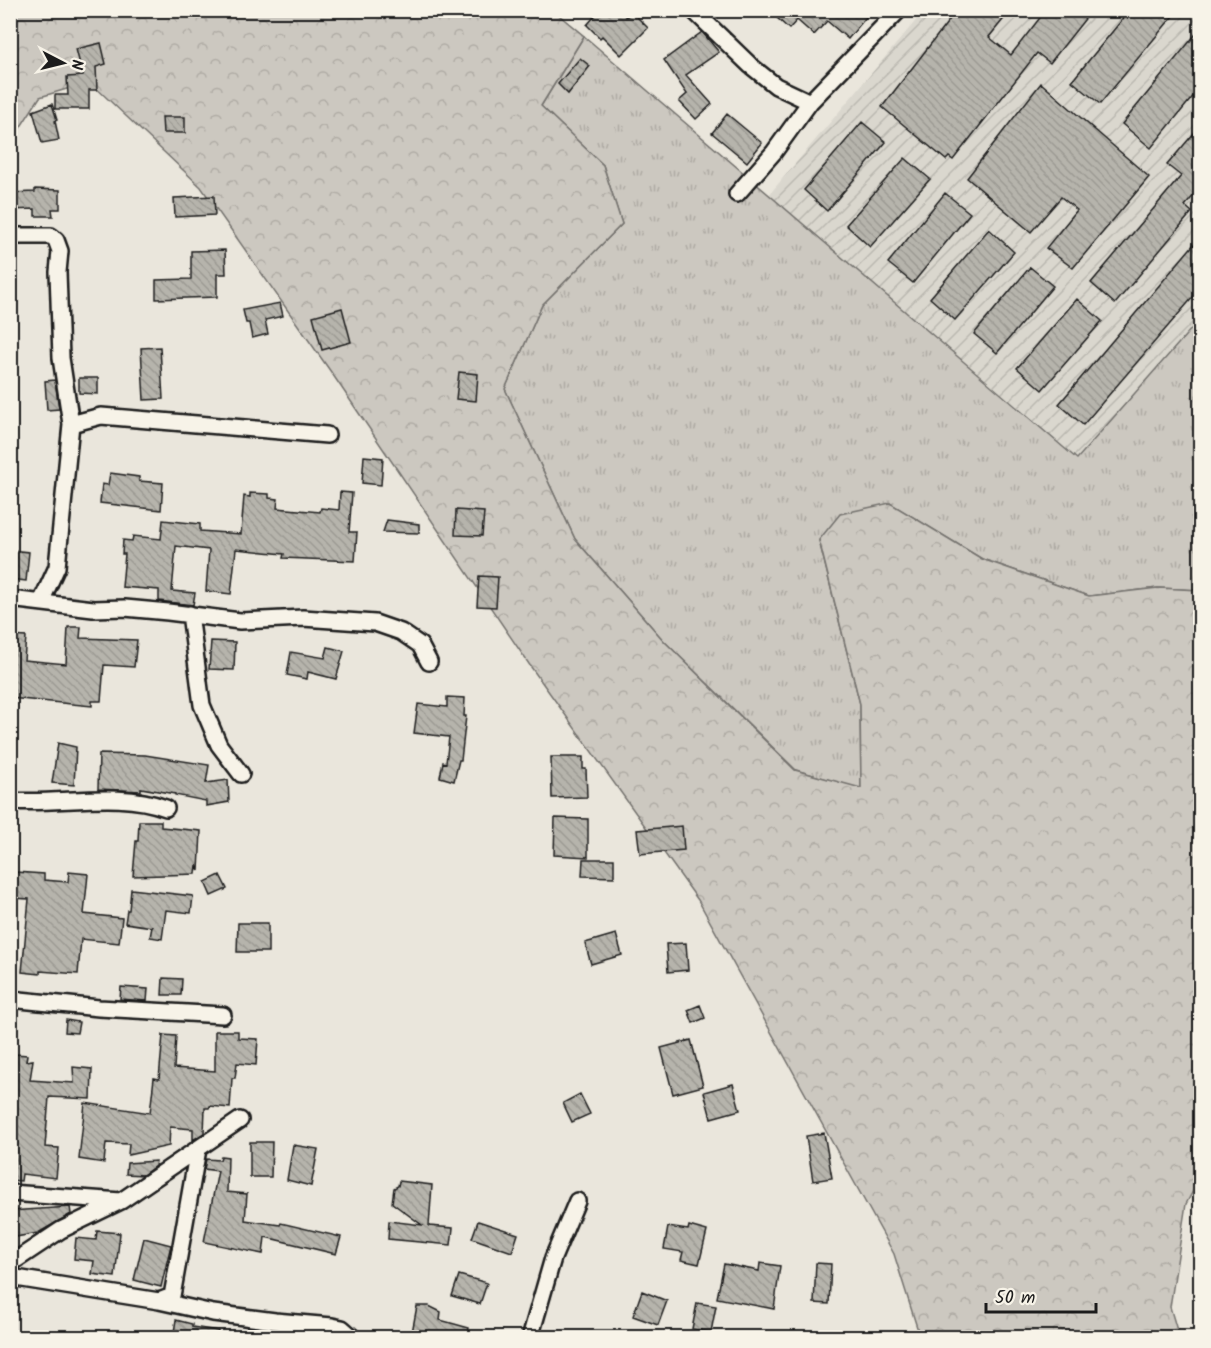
<svg xmlns="http://www.w3.org/2000/svg" width="1211" height="1348" viewBox="0 0 1211 1348" font-family="Kalam,sans-serif">
	<style>
		.industrial { fill: url(#industrial-furrows) }
		.grass { fill: url(#grass-tufts); stroke: #74726e; stroke-width: 1.5 }
		.forest { fill: url(#forest-crowns); stroke: #74726e; stroke-width: 1.5 }
		.building { fill: url(#building-back-hatch); stroke: #1c1c1c; stroke-width: 1.5 }
		.lines { fill: none; stroke-linecap: round; stroke-linejoin: round }
		.street-casing { stroke: #1c1c1c; stroke-width: 20 }
		.street { stroke: #f7f3e8; stroke-width: 15 }
	</style>
	<defs>
		<pattern id="industrial-furrows" width="10" height="10" patternUnits="userSpaceOnUse" patternTransform="scale(1.5)"><rect width="10" height="10" fill="#dad7ce"/><path d="M-1 1l2-2M0 10L10 0M9 11l2-2" fill="none" stroke="#bab8b0"/></pattern>
		<pattern id="grass-tufts" width="24" height="20" patternUnits="userSpaceOnUse" patternTransform="scale(1.5)"><rect width="24" height="20" fill="#ccc8c0"/><path d="M3 7l-1-3M5 7V3M7 7l1-3M15 17l-1-3M17 17v-4M19 17l1-3" fill="none" stroke="#afaba4"/></pattern>
		<pattern id="forest-crowns" width="20" height="18" patternUnits="userSpaceOnUse" patternTransform="scale(1.5)"><rect width="20" height="18" fill="#ccc8c0"/><path d="M2 6a3 3 0 1 1 6 0M12 15a3 3 0 1 1 6 0" fill="none" stroke="#afaba4"/></pattern>
		<pattern id="building-back-hatch" width="6" height="6" patternUnits="userSpaceOnUse" patternTransform="scale(1.5)"><rect width="6" height="6" fill="#b6b4ac"/><path d="M-1 5l2 2M0 0l6 6M5-1l2 2" fill="none" stroke="#9c9a93"/></pattern>
	</defs>
	<rect width="100%" height="100%" fill="#eae6dc"/>
	<filter id="ink" filterUnits="userSpaceOnUse"><feTurbulence type="fractalNoise" baseFrequency=".0167" numOctaves="2"/><feDisplacementMap in="SourceGraphic" scale="12" xChannelSelector="R" yChannelSelector="G"/><feConvolveMatrix kernelMatrix="1 2 1 2 8 2 1 2 1" color-interpolation-filters="sRGB"/></filter>
	<g filter="url(#ink)">
		<path class="industrial" d="M 924,11 L 1200,11 L 1200,319 L 1078,459 L 768,196 Z"/>
		<path class="grass" d="M 584,36 L 1077,459 L 1200,319 L 1200,590 L 1158,588 L 1089,596 L 982,559 L 890,503 L 819,541 L 860,704 L 861,789 L 796,770 L 664,641 L 575,539 L 505,389 L 542,305 L 622,224 L 603,165 L 541,106 Z"/>
		<path class="forest" d="M 11,11 L 554,11 L 584,36 L 541,106 L 603,165 L 622,224 L 542,305 L 505,389 L 575,539 L 664,641 L 795,770 L 861,788 L 860,704 L 819,540 L 840,514 L 890,503 L 982,559 L 1089,596 L 1158,588 L 1200,590 L 1200,1178 L 1186,1204 L 1170,1307 L 1179,1337 L 920,1337 L 894,1254 L 698,900 L 531,667 L 331,372 L 201,187 L 90,82 L 40,97 L 11,142 Z"/>
		<path class="building" d="M 600,10 L 619,10 L 626,17 L 632,12 L 648,28 L 621,55 L 602,36 L 600,38 L 587,25 Z
			M 783,10 L 872,10 L 848,39 L 827,21 L 814,35 L 797,20 L 789,29 L 776,17 Z
			M 957,10 L 1011,10 L 989,37 L 1011,55 L 1046,10 L 1092,10 L 1050,63 L 1037,53 L 953,160 L 949,157 L 946,160 L 882,107 Z
			M 1130,10 L 1178,10 L 1100,104 L 1072,81 Z
			M 1200,29 L 1200,88 L 1151,148 L 1122,124 Z
			M 702,32 L 719,52 L 686,75 L 712,104 L 696,119 L 679,101 L 687,94 L 664,60 Z
			M 101,43 L 106,64 L 96,67 L 97,90 L 89,90 L 89,109 L 55,109 L 55,95 L 68,95 L 67,77 L 83,76 L 76,49 Z
			M 580,58 L 590,66 L 568,94 L 558,84 Z
			M 1041,83 L 1149,177 L 1073,268 L 1046,248 L 1077,210 L 1061,197 L 1031,232 L 967,178 Z
			M 52,104 L 57,120 L 55,121 L 59,140 L 42,143 L 33,111 Z
			M 727,114 L 762,143 L 747,162 L 712,133 Z
			M 162,117 L 185,117 L 185,133 L 163,133 Z
			M 862,122 L 886,142 L 827,211 L 804,190 Z
			M 1200,126 L 1200,188 L 1185,206 L 1192,212 L 1115,304 L 1091,283 L 1181,176 L 1167,165 Z
			M 905,158 L 930,179 L 870,247 L 846,225 Z
			M 35,189 L 60,190 L 60,209 L 52,209 L 53,216 L 35,216 L 35,209 L 10,210 L 10,193 L 35,192 Z
			M 945,193 L 970,213 L 913,283 L 888,263 Z
			M 214,196 L 215,215 L 175,217 L 174,198 Z
			M 989,229 L 1014,252 L 955,320 L 930,298 Z
			M 1200,237 L 1200,289 L 1083,425 L 1059,404 Z
			M 225,250 L 226,274 L 217,274 L 217,297 L 156,299 L 156,280 L 191,279 L 191,251 Z
			M 1030,267 L 1053,286 L 997,353 L 974,334 Z
			M 1077,299 L 1102,321 L 1042,390 L 1017,368 Z
			M 280,303 L 283,316 L 265,320 L 268,334 L 252,338 L 249,323 L 246,323 L 243,310 Z
			M 342,308 L 351,342 L 322,350 L 313,316 Z
			M 160,347 L 163,399 L 144,400 L 141,348 Z
			M 459,372 L 478,374 L 476,401 L 456,399 Z
			M 79,378 L 98,378 L 98,394 L 79,393 Z
			M 55,380 L 59,409 L 47,410 L 45,381 Z
			M 364,456 L 383,458 L 381,485 L 362,483 Z
			M 110,473 L 139,477 L 139,481 L 163,483 L 161,510 L 100,503 L 102,484 L 108,485 Z
			M 340,492 L 352,493 L 349,532 L 357,532 L 355,561 L 283,558 L 284,554 L 236,549 L 231,594 L 206,591 L 209,550 L 176,546 L 172,591 L 195,593 L 193,605 L 159,601 L 159,590 L 122,587 L 125,554 L 122,554 L 123,540 L 132,541 L 133,536 L 161,539 L 163,520 L 200,524 L 200,531 L 241,534 L 244,496 L 250,497 L 250,493 L 269,494 L 269,498 L 278,499 L 277,508 L 320,512 L 321,508 L 339,510 Z
			M 456,510 L 484,512 L 482,536 L 455,535 Z
			M 387,520 L 419,524 L 419,533 L 383,532 Z
			M 10,550 L 29,552 L 26,581 L 10,579 Z
			M 479,576 L 498,577 L 496,607 L 477,606 Z
			M 68,627 L 81,627 L 80,638 L 137,640 L 134,667 L 104,665 L 101,701 L 92,701 L 92,706 L 10,698 L 10,636 L 26,637 L 24,660 L 66,664 Z
			M 211,641 L 235,642 L 234,670 L 209,669 Z
			M 328,647 L 344,651 L 336,679 L 308,672 L 307,679 L 287,675 L 291,652 L 325,658 Z
			M 447,697 L 465,698 L 464,716 L 466,716 L 461,760 L 459,760 L 454,781 L 440,777 L 443,762 L 446,763 L 449,737 L 414,733 L 418,704 L 447,707 Z
			M 58,743 L 76,747 L 74,785 L 52,783 Z
			M 99,754 L 145,755 L 209,765 L 206,783 L 228,780 L 229,802 L 206,806 L 206,801 L 175,795 L 175,794 L 141,788 L 141,791 L 98,789 Z
			M 551,757 L 583,757 L 583,769 L 586,769 L 587,797 L 552,798 Z
			M 555,818 L 588,819 L 588,857 L 554,855 Z
			M 139,821 L 161,821 L 161,827 L 201,831 L 199,871 L 197,865 L 196,874 L 133,876 L 136,841 L 138,841 Z
			M 682,826 L 684,850 L 640,854 L 637,830 Z
			M 583,859 L 614,859 L 614,877 L 582,876 Z
			M 15,872 L 44,874 L 44,880 L 68,882 L 69,872 L 88,874 L 84,914 L 122,918 L 119,943 L 81,939 L 78,974 L 40,971 L 40,974 L 22,972 L 29,899 L 13,898 Z
			M 220,875 L 227,889 L 211,896 L 205,882 Z
			M 131,889 L 193,896 L 191,913 L 166,910 L 162,939 L 150,937 L 152,927 L 125,923 L 127,910 L 129,910 Z
			M 238,923 L 268,923 L 268,952 L 237,952 Z
			M 616,934 L 622,955 L 591,964 L 585,943 Z
			M 686,943 L 688,970 L 668,972 L 666,944 Z
			M 163,978 L 182,979 L 181,995 L 162,995 Z
			M 121,987 L 148,989 L 147,1001 L 120,999 Z
			M 700,1005 L 705,1018 L 693,1023 L 688,1010 Z
			M 66,1020 L 79,1022 L 77,1033 L 65,1032 Z
			M 215,1031 L 238,1031 L 238,1038 L 258,1039 L 256,1065 L 237,1063 L 235,1078 L 232,1078 L 230,1108 L 210,1106 L 209,1108 L 205,1108 L 204,1133 L 193,1140 L 193,1129 L 170,1127 L 169,1146 L 128,1155 L 129,1144 L 106,1143 L 104,1163 L 79,1159 L 85,1103 L 150,1113 L 154,1078 L 159,1079 L 163,1035 L 176,1036 L 174,1068 L 215,1071 Z
			M 691,1040 L 703,1086 L 673,1094 L 661,1048 Z
			M 15,1054 L 27,1055 L 26,1061 L 33,1060 L 30,1080 L 74,1083 L 73,1067 L 92,1069 L 91,1099 L 49,1097 L 45,1147 L 59,1148 L 56,1178 L 22,1174 L 21,1181 L 10,1180 L 10,1097 L 13,1097 Z
			M 733,1084 L 740,1110 L 711,1118 L 704,1092 Z
			M 580,1094 L 590,1114 L 572,1122 L 563,1103 Z
			M 824,1133 L 832,1178 L 813,1181 L 806,1136 Z
			M 250,1142 L 272,1142 L 271,1177 L 250,1177 Z
			M 293,1145 L 318,1149 L 311,1186 L 287,1180 Z
			M 221,1156 L 228,1157 L 227,1192 L 247,1194 L 245,1220 L 280,1225 L 281,1223 L 341,1237 L 336,1254 L 265,1237 L 263,1254 L 204,1242 L 218,1171 L 204,1169 L 206,1159 L 220,1160 Z
			M 156,1161 L 155,1166 L 143,1175 L 126,1174 L 127,1163 Z
			M 399,1181 L 432,1185 L 429,1226 L 453,1228 L 451,1245 L 388,1239 L 389,1221 L 422,1225 L 392,1203 L 394,1188 L 398,1186 Z
			M 70,1207 L 71,1214 L 38,1233 L 10,1238 L 10,1211 Z
			M 478,1221 L 518,1234 L 512,1252 L 472,1238 Z
			M 689,1226 L 707,1231 L 699,1264 L 681,1260 L 683,1252 L 664,1249 L 668,1227 L 688,1230 Z
			M 97,1231 L 120,1233 L 115,1277 L 92,1274 L 94,1261 L 74,1259 L 76,1238 L 96,1240 Z
			M 144,1238 L 171,1245 L 161,1287 L 134,1280 Z
			M 760,1263 L 780,1266 L 774,1309 L 717,1298 L 724,1264 L 759,1271 Z
			M 816,1263 L 831,1264 L 829,1304 L 814,1303 Z
			M 459,1275 L 487,1283 L 480,1304 L 452,1296 Z
			M 642,1291 L 667,1301 L 658,1325 L 633,1316 Z
			M 697,1303 L 716,1306 L 711,1332 L 692,1329 Z
			M 417,1306 L 429,1306 L 441,1312 L 440,1320 L 469,1328 L 467,1338 L 411,1338 Z
			M 176,1320 L 192,1324 L 192,1327 L 218,1331 L 217,1338 L 173,1338 Z"/>
		<g class="lines">
			<g class="street-casing">
				<path id="street" d="M 693,10 L 751,66 L 776,86 L 810,102
					M 737,194 L 774,152 L 810,102 L 899,10
					M 10,236 L 51,236 L 56,240 L 60,251 L 58,272 L 61,358 L 71,424
					M 10,599 L 93,609 L 125,608 L 168,612 L 240,621 L 303,618 L 375,623 L 401,632 L 420,645 L 429,662
					M 41,602 L 57,567 L 71,424 L 101,416 L 327,435
					M 190,614 L 202,705 L 219,745 L 241,774
					M 10,801 C 61,805 119,790 166,808
					M 10,999 L 99,1008 L 223,1015
					M 10,1193 L 121,1201
					M 10,1264 L 61,1230 L 121,1201 L 240,1120
					M 10,1277 L 159,1301 L 172,1296 L 198,1149
					M 159,1301 L 213,1313 L 275,1321 L 332,1326 L 342,1328 L 350,1335 L 349,1338
					M 530,1338 L 553,1258 L 577,1201"/>
			</g>
			<use href="#street" class="street"/>
		</g>
	</g>
	<rect width="1211" height="1348" fill="none" stroke="#f7f3e8" stroke-width="36"/>
	<rect x="18" y="18" width="1175" height="1312" fill="none" stroke="#1c1c1c" stroke-width="2" filter="url(#ink)"/>
	<g transform="translate(63 63) rotate(97)" stroke="#f7f3e8" stroke-width="4.5" paint-order="stroke">
	<path d="M0-4.5L10 22L0 15L-10 22Z" fill="#1c1c1c"/>
	<text y="-9" font-size="16" font-weight="bold" text-anchor="middle" fill="#1c1c1c">N</text>
	</g>
	<path d="M986 1303v9h110v-9" fill="none" stroke="#1c1c1c" stroke-width="3"/>
	<text x="995" y="1303" font-size="18" fill="#1c1c1c" stroke="#f7f3e8" stroke-width="4.5" paint-order="stroke">50 m</text>
</svg>
